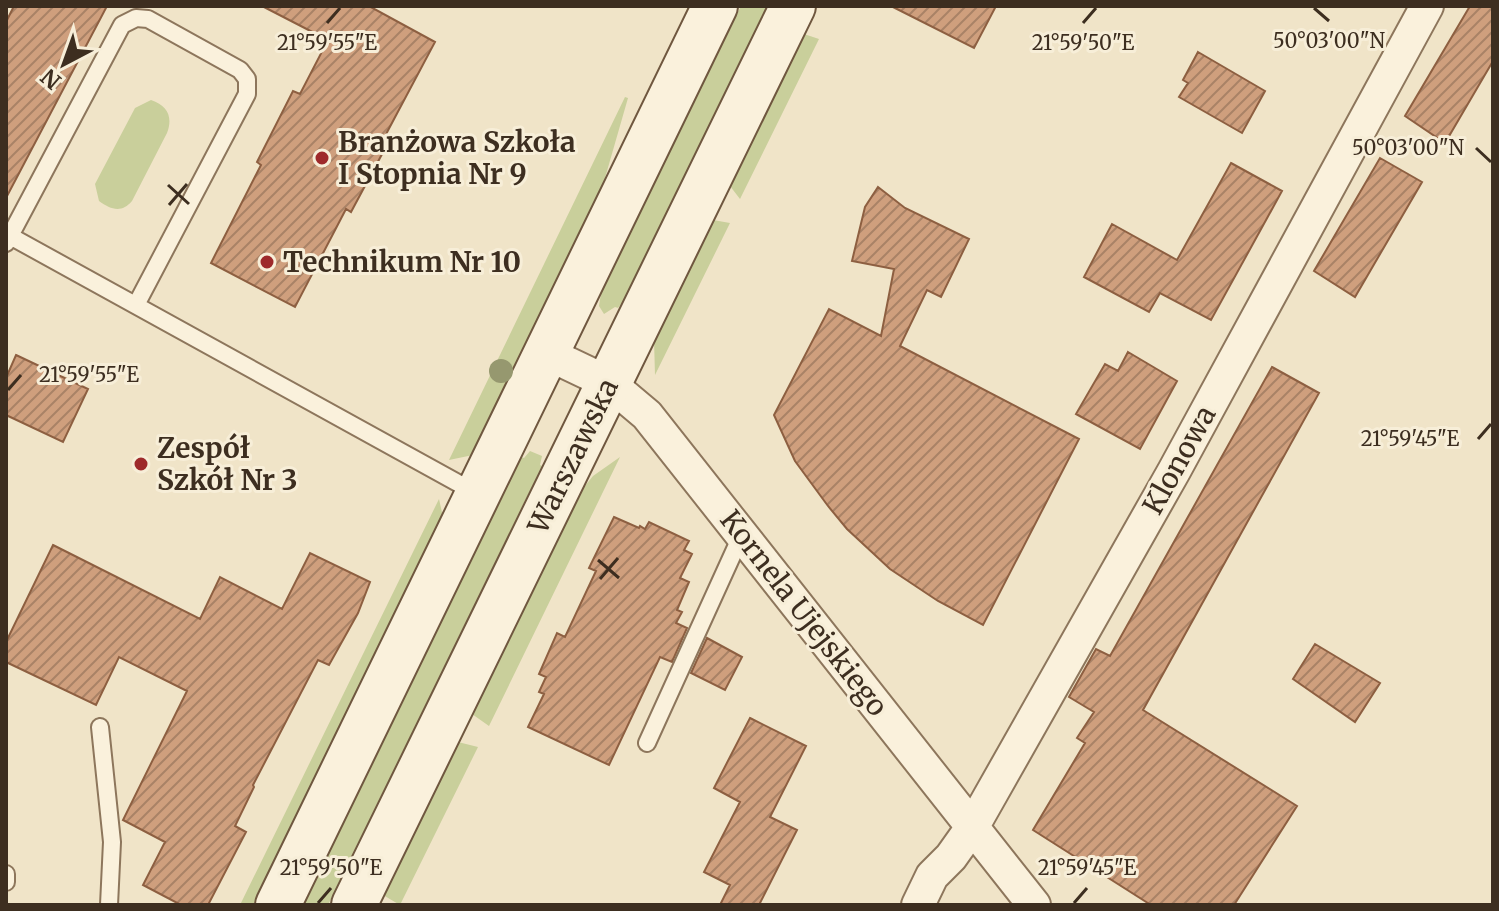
<svg xmlns="http://www.w3.org/2000/svg" width="1499" height="911" viewBox="0 0 1499 911" font-family="Merriweather,serif">
	<style>
		.grass { fill: #c9cf9b }
		.building { fill: url(#building-hatch); stroke: #8d5f41; stroke-width: 2 }
		.lines { fill: none; stroke-linecap: round; stroke-linejoin: round }
		.service-casing { stroke: #8d765c; stroke-width: 20 }
		.minor-casing { stroke: #8d765c; stroke-width: 36 }
		.secondary-casing { stroke: #6f573f; stroke-width: 48 }
		.service { stroke: #faf1dc; stroke-width: 16 }
		.minor { stroke: #faf1dc; stroke-width: 32 }
		.secondary { stroke: #faf1dc; stroke-width: 44 }
		.tree { fill: #96986f }
		.ticks { fill: none; stroke: #3d2e20; stroke-width: 3 }
		.poi-dot { fill: #9e2a2b; stroke: #f7eed8; stroke-width: 3 }
		.labels { text-anchor: middle; dominant-baseline: central; stroke-width: 6; stroke-linejoin: round; paint-order: stroke }
		.poi-label { font-size: 28px; font-weight: bold; fill: #3d2e20; stroke: #f7eed8; text-anchor: start }
		.street-label { font-size: 28px; fill: #3d2e20; stroke: #f7eed8 }
		.ticks-label { font-size: 20px; text-anchor: middle; fill: #3d2e20; stroke: #f7eed8; stroke-width: 6; stroke-linejoin: round; paint-order: stroke }
	</style>
	<defs>
		<pattern id="building-hatch" width="6" height="6" patternUnits="userSpaceOnUse" patternTransform="scale(2)"><rect width="6" height="6" fill="#cf9f7d"/><path d="M-1 1l2-2M0 6l6-6M5 7l2-2" fill="none" stroke="#a98266"/></pattern>
	</defs>
	<rect width="100%" height="100%" fill="#f0e4c8"/>
	<path class="grass" d="M 741,6 L 767,6 L 624,300 L 618,308 L 615,307 L 604,314 L 599,306 L 601,293 Z
		M 804,34 L 819,39 L 740,199 L 730,186 Z
		M 625,97 L 628,98 L 603,185 L 473,455 L 449,460 Z
		M 151,100 C 168,106 173,117 167,133 L 132,201 C 122,213 111,210 99,201 L 95,184 L 135,108 Z
		M 713,220 L 730,223 L 655,375 L 654,340 Z
		M 530,451 L 542,456 L 540,465 L 542,466 L 328,905 L 301,905 L 521,457 L 524,458 Z
		M 620,457 L 489,726 L 472,714 L 580,492 L 593,476 Z
		M 439,499 L 443,517 L 259,893 L 253,905 L 240,905 Z
		M 458,742 L 478,747 L 400,905 L 383,895 Z"/>
	<path class="building" d="M 14,6 L 107,6 L 6,198 L 6,22 Z
		M 262,6 L 369,6 L 435,42 L 384,138 L 389,141 L 351,212 L 346,209 L 295,307 L 211,263 L 261,165 L 257,162 L 293,91 L 300,94 L 328,40 Z
		M 891,6 L 996,6 L 974,48 Z
		M 1470,6 L 1493,6 L 1493,61 L 1445,143 L 1405,116 Z
		M 1198,52 L 1265,91 L 1242,133 L 1179,97 L 1188,83 L 1183,80 Z
		M 1380,158 L 1422,182 L 1355,297 L 1314,271 Z
		M 1231,163 L 1282,191 L 1211,320 L 1160,293 L 1149,312 L 1084,277 L 1112,224 L 1177,260 Z
		M 878,187 L 905,208 L 969,239 L 941,297 L 927,290 L 900,346 L 1079,439 L 983,625 L 938,601 L 890,569 L 847,529 L 828,506 L 795,461 L 774,415 L 829,309 L 881,336 L 894,269 L 852,261 L 865,207 Z
		M 1128,352 L 1177,381 L 1140,449 L 1076,414 L 1105,364 L 1118,371 Z
		M 16,355 L 88,389 L 63,442 L 6,415 L 6,378 Z
		M 1272,367 L 1319,393 L 1143,710 L 1297,806 L 1234,905 L 1151,905 L 1033,830 L 1085,743 L 1077,738 L 1094,712 L 1069,697 L 1096,649 L 1110,656 Z
		M 614,517 L 639,528 L 640,526 L 645,529 L 649,522 L 689,541 L 684,550 L 692,554 L 680,578 L 689,582 L 677,610 L 682,612 L 676,623 L 687,628 L 672,662 L 660,657 L 609,765 L 528,727 L 544,694 L 539,692 L 546,677 L 539,674 L 557,633 L 565,637 L 596,571 L 589,568 Z
		M 53,545 L 200,619 L 220,577 L 282,609 L 310,553 L 370,582 L 358,613 L 329,665 L 318,660 L 253,785 L 254,787 L 235,826 L 246,832 L 208,905 L 181,905 L 143,885 L 165,842 L 123,820 L 187,691 L 119,657 L 96,705 L 6,662 L 6,642 Z
		M 707,638 L 742,657 L 725,690 L 691,673 Z
		M 1315,644 L 1380,683 L 1355,722 L 1293,679 Z
		M 750,718 L 806,746 L 770,817 L 797,830 L 759,905 L 720,905 L 730,885 L 704,872 L 740,802 L 714,788 Z"/>
	<g class="lines">
		<g class="service-casing">
			<path id="service" d="M 10,236 L 122,25 L 136,18 L 148,19 L 240,70 L 247,79 L 247,94 L 136,305
				M 6,243 L 10,236 L 476,493
				M 100,727 L 112,842 L 109,905
				M 647,743 L 742,534
				M 6,874 L 6,882"/>
		</g>
		<g class="minor-casing">
			<path id="minor" d="M 546,353 L 609,383 L 647,415 L 1034,905
				M 918,905 L 932,876 L 951,857 L 973,826 L 1174,471 L 1427,6"/>
		</g>
		<g class="secondary-casing">
			<path id="secondary" d="M 278,905 L 715,6
				M 354,905 L 793,6"/>
		</g>
		<use href="#service" class="service"/>
		<use href="#minor" class="minor"/>
		<use href="#secondary" class="secondary"/>
	</g>
	<circle class="tree" cx="501" cy="371" r="12"/>
	<path class="ticks" d="M 1314,8 L 1329,21M 327,23 L 340,8M 1083,23 L 1096,8M 1476,148 L 1491,162M 168,185 L 189,204M 169,205 L 187,184M 8,390 L 21,375M 1478,439 L 1491,424M 598,560 L 619,578M 600,579 L 618,558M 318,903 L 331,888M 1074,903 L 1087,888"/>
	<g class="poi-dot">
		<circle cx="322" cy="158" r="8"/>
		<circle cx="267" cy="262" r="8"/>
		<circle cx="141" cy="464" r="8"/>
	</g>
	<g class="labels">
		<g class="poi-label">
			<text x="338" y="142">Branżowa Szkoła<tspan x="338" dy="32">I Stopnia Nr 9</tspan></text>
			<text x="283" y="262">Technikum Nr 10</text>
			<text x="157" y="448">Zespół<tspan x="157" dy="32">Szkół Nr 3</tspan></text>
		</g>
		<g class="street-label">
			<text transform="translate(573 456) rotate(-64)">Warszawska</text>
			<text transform="translate(1179 460) rotate(-61)">Klonowa</text>
			<text transform="translate(804 613) rotate(52)">Kornela Ujejskiego</text>
		</g>
	</g>
	<g class="ticks-label">
		<text x="1329" y="48">50°03'00"N</text>
		<text x="327" y="50">21°59'55"E</text>
		<text x="1083" y="50">21°59'50"E</text>
		<text x="1408" y="155">50°03'00"N</text>
		<text x="89" y="382">21°59'55"E</text>
		<text x="1410" y="446">21°59'45"E</text>
		<text x="331" y="875">21°59'50"E</text>
		<text x="1087" y="875">21°59'45"E</text>
	</g>
	<rect width="1499" height="911" fill="none" stroke="#3d2e20" stroke-width="16"/>
	<g transform="translate(64 64) rotate(221)" stroke="#f7eed8" stroke-width="6" paint-order="stroke">
	<path d="M0-6L14 30L0 20L-14 30Z" fill="#3d2e20"/>
	<text y="-12" font-size="22" font-weight="bold" text-anchor="middle" fill="#3d2e20">N</text>
	</g>
</svg>
